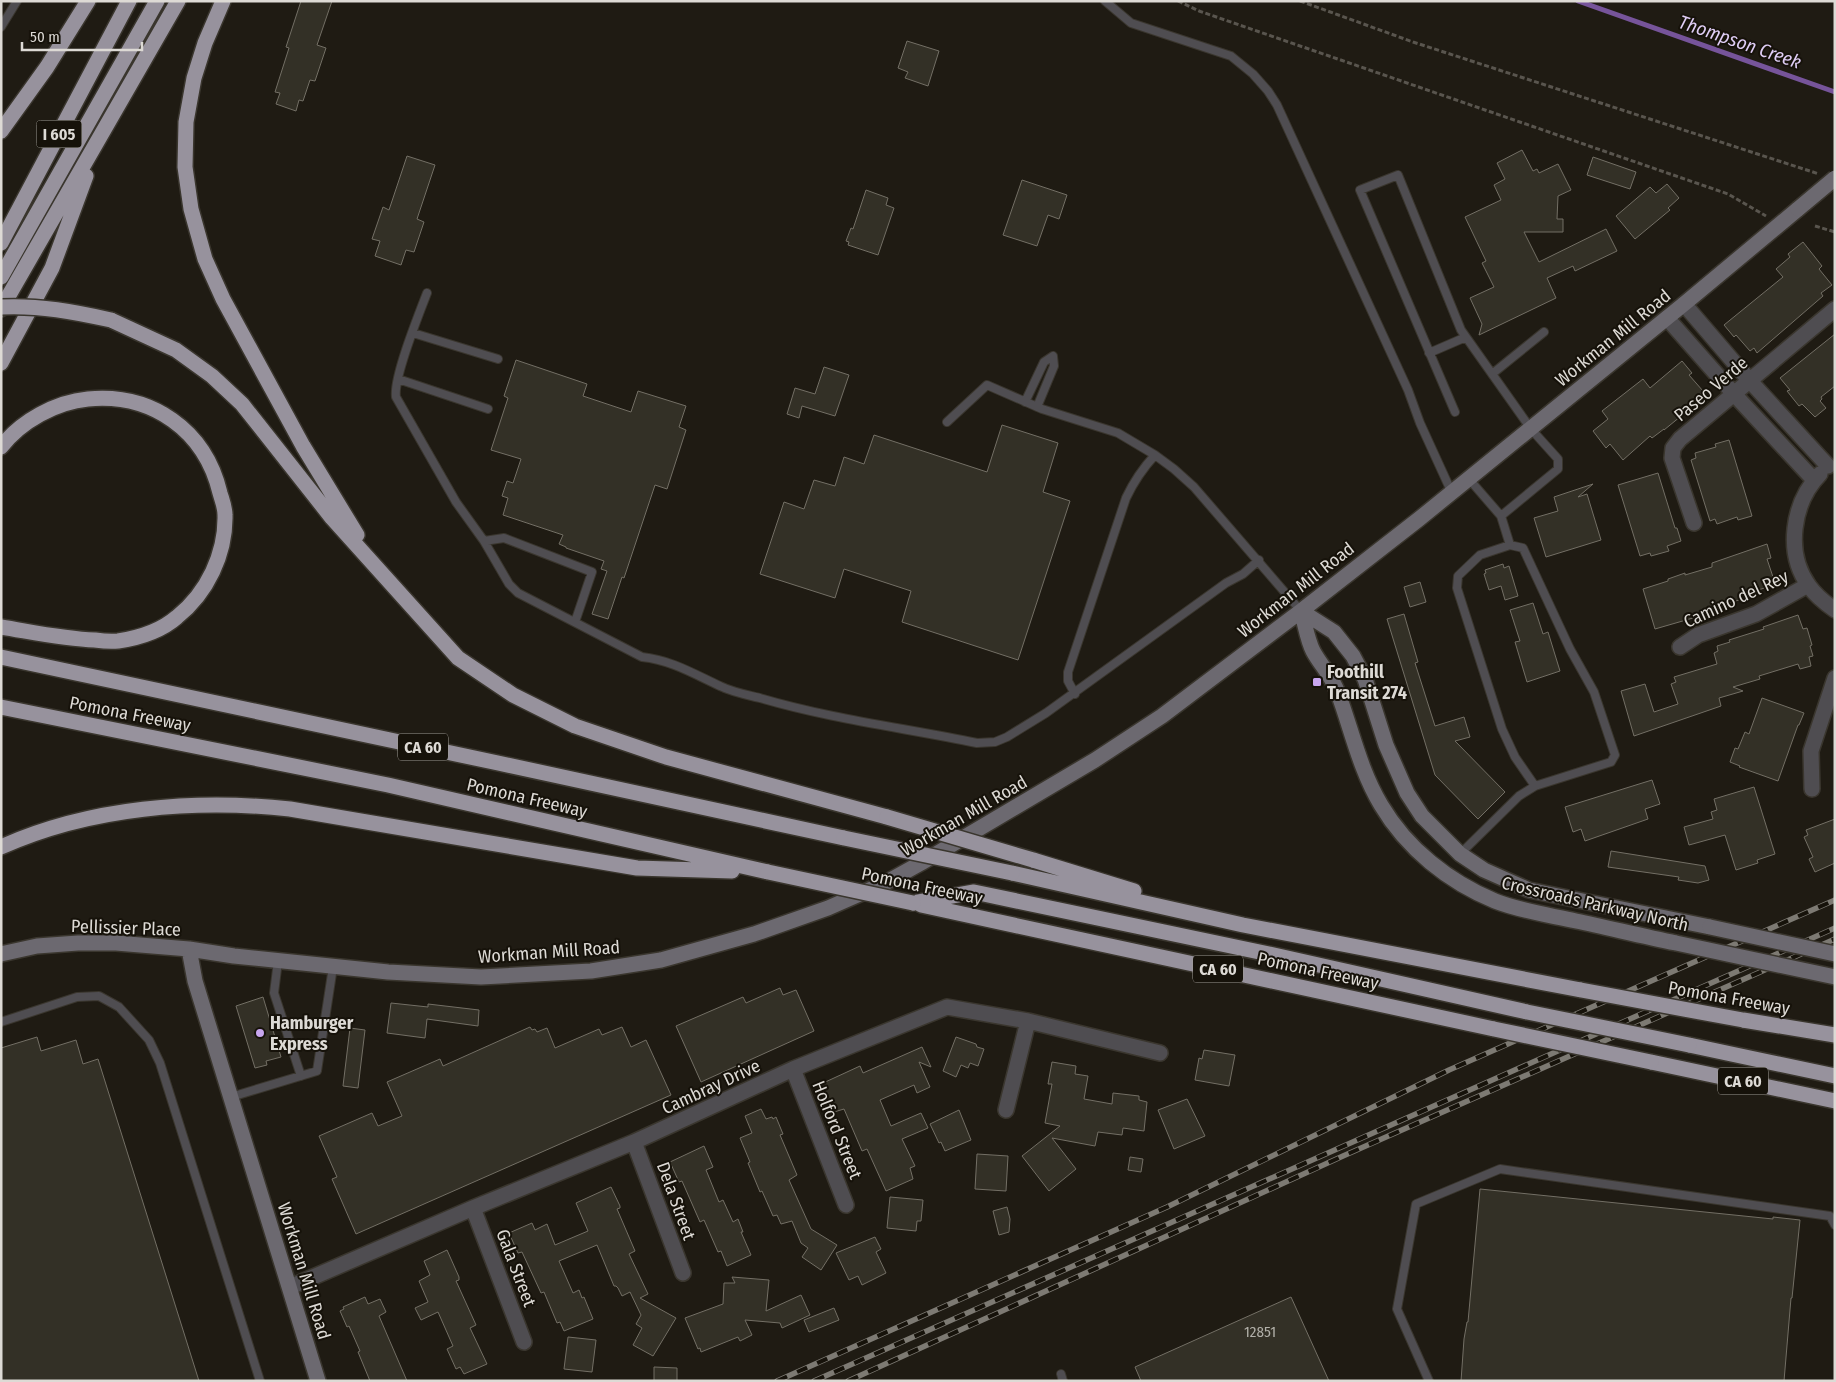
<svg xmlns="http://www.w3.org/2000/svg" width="1836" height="1382" viewBox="0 0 1836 1382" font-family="'Fira Sans Condensed',sans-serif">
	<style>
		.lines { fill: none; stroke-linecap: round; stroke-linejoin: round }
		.stream { stroke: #76549a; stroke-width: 5 }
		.building { fill: #333026; stroke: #736f65 }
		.lane-casing { stroke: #3a362e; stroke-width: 10 }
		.street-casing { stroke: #3a362e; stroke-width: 18 }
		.secondary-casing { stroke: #3a362e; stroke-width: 18 }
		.highway-casing { stroke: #3a362e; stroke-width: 18 }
		.path { stroke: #59554e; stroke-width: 3; stroke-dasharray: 5 2.5; stroke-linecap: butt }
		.lane { stroke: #4f4d51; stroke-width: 8 }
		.street { stroke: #4f4d51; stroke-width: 15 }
		.secondary { stroke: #6c6970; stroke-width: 15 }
		.highway { stroke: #97929d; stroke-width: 15 }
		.rail-casing { stroke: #7d7a73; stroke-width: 5.5 }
		.rail { stroke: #16120a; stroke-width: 4; stroke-dasharray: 11; stroke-linecap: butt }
		.secondary-bridge-casing { stroke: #3a362e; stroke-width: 18; stroke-linecap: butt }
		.highway-bridge-casing { stroke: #3a362e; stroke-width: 18; stroke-linecap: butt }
		.secondary-bridge { stroke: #6c6970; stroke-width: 15 }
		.highway-bridge { stroke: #97929d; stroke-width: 15 }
		.poi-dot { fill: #c8a6ef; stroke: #16120a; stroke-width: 2 }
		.labels { text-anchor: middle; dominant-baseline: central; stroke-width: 4; stroke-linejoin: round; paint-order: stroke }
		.number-label { font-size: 15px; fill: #b2b0a9 }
		.shield { fill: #16120a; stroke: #a19e98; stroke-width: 1 }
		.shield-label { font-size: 16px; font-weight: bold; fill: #dddad5 }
		.street-label { font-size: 18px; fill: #dddad5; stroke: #16120a }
		.poi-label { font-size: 18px; font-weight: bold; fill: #dddad5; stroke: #16120a; text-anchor: start }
		.water-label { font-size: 19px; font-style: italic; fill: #dfcdf5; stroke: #16120a }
	</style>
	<rect width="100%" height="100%" fill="#1f1b13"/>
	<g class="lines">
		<path class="stream" d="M 1578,1 L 1835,92"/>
	</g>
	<path class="building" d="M 301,1 L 332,1 L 317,45 L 326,48 L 315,81 L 310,80 L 303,101 L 299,100 L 296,111 L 276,104 L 280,93 L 275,92 L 289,48 L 286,47 Z
		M 907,41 L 939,51 L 928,86 L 905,78 L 908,72 L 898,68 Z
		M 1522,150 L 1533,171 L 1537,169 L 1539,173 L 1558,164 L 1571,190 L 1558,196 L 1557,219 L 1563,219 L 1563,232 L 1524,232 L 1539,262 L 1606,229 L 1617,251 L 1575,271 L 1573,266 L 1547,278 L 1556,298 L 1479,335 L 1482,324 L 1470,298 L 1494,287 L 1482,263 L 1486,261 L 1465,217 L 1501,200 L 1494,185 L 1505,179 L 1497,163 Z
		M 407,156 L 435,165 L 417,219 L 424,222 L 414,252 L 406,250 L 401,265 L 375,256 L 380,241 L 372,239 L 383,207 L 389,210 Z
		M 1593,157 L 1636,172 L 1630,189 L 1587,175 Z
		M 1022,180 L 1067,195 L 1059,219 L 1048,215 L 1037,246 L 1003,235 Z
		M 1667,184 L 1679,198 L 1668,208 L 1670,210 L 1635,239 L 1616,216 L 1650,187 L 1656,193 Z
		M 866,190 L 888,198 L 886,205 L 894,208 L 878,255 L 848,245 L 849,242 L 846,241 L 851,228 L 853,229 Z
		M 1803,242 L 1822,266 L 1819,269 L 1832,285 L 1821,293 L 1823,296 L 1757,353 L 1754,348 L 1750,351 L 1736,335 L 1734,337 L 1724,325 L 1783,277 L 1776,269 L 1790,257 L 1788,254 Z
		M 1835,334 L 1835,386 L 1821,397 L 1822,399 L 1820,401 L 1826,408 L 1815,417 L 1802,404 L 1799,406 L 1787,391 L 1790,390 L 1780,378 Z
		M 516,360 L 587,384 L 583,396 L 631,412 L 638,391 L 686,406 L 679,427 L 686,430 L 667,489 L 655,485 L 624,578 L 622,577 L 608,619 L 592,614 L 607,571 L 601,569 L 604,561 L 566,548 L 566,547 L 559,544 L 563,535 L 503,515 L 508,498 L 502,496 L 507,481 L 513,483 L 521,459 L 491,450 L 508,398 L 504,396 Z
		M 1682,361 L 1692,373 L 1689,375 L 1703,391 L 1700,394 L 1703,398 L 1664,430 L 1664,429 L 1652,438 L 1650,436 L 1623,460 L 1610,444 L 1606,448 L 1593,431 L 1608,419 L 1602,411 L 1643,379 L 1650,388 Z
		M 824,367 L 849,375 L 835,416 L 802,406 L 799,418 L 787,414 L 795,388 L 815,394 Z
		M 1002,425 L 1058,443 L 1043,492 L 1070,501 L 1018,660 L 902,622 L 911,591 L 844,569 L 835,598 L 760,574 L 784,502 L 804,509 L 814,480 L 835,486 L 844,457 L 864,464 L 874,435 L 987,472 Z
		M 1729,440 L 1752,516 L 1738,520 L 1737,517 L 1717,524 L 1715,519 L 1710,521 L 1691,460 L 1696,458 L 1695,453 L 1716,447 L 1715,444 Z
		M 1658,473 L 1675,528 L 1677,528 L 1681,541 L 1667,546 L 1669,551 L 1651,556 L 1650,553 L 1640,556 L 1618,485 Z
		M 1593,484 L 1578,497 L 1587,494 L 1601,540 L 1546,557 L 1534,518 L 1558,511 L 1554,497 Z
		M 1767,544 L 1771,558 L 1767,559 L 1774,580 L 1769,581 L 1771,586 L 1758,590 L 1758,594 L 1723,605 L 1724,609 L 1655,629 L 1643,589 L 1668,581 L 1668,579 L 1685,573 L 1685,575 L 1712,567 L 1712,563 Z
		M 1503,564 L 1504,568 L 1509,566 L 1518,596 L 1505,600 L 1501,586 L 1489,590 L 1484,574 L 1486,573 L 1485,570 Z
		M 1420,582 L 1426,602 L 1410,607 L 1404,587 Z
		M 1533,603 L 1543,634 L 1548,632 L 1560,671 L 1527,682 L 1515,642 L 1520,641 L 1510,610 Z
		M 1404,614 L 1418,662 L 1415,663 L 1435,726 L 1464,717 L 1470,737 L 1455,741 L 1505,792 L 1478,819 L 1435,775 L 1387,619 Z
		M 1798,615 L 1803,629 L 1807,628 L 1812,645 L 1810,646 L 1813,656 L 1809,657 L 1811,666 L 1800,669 L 1798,664 L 1759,676 L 1760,679 L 1733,687 L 1743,691 L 1719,698 L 1721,706 L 1634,736 L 1621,691 L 1645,684 L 1654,712 L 1678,704 L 1671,684 L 1676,682 L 1674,677 L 1717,664 L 1714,653 L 1718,651 L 1717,646 L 1730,642 L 1729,640 L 1764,629 L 1763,627 Z
		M 1762,698 L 1804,713 L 1799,725 L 1798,725 L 1778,781 L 1739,767 L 1740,766 L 1730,762 L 1735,748 L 1738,749 L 1745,732 L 1749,734 Z
		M 1652,780 L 1660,804 L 1645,809 L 1648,819 L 1585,841 L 1581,829 L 1573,832 L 1565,807 Z
		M 1754,787 L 1775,854 L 1757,860 L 1758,863 L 1736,870 L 1725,835 L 1689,845 L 1684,827 L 1713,819 L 1711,812 L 1717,810 L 1714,799 Z
		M 1835,819 L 1835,863 L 1815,872 L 1809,859 L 1813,857 L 1804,837 L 1808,835 L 1806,830 Z
		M 1611,851 L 1705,866 L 1709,880 L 1698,883 L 1678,880 L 1679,877 L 1608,867 Z
		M 780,988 L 783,995 L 796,990 L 814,1031 L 701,1082 L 676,1026 L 743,997 L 746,1003 Z
		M 263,997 L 281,1057 L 266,1061 L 267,1065 L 255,1068 L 236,1006 Z
		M 391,1003 L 428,1007 L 428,1004 L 479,1010 L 478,1026 L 427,1019 L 425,1038 L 387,1033 Z
		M 530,1027 L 532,1030 L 535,1029 L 537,1032 L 547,1028 L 555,1048 L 599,1029 L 602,1035 L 622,1027 L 631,1047 L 646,1040 L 671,1095 L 356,1234 L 332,1179 L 337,1177 L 319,1136 L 372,1113 L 378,1126 L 402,1116 L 387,1082 L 440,1059 L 443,1066 Z
		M 350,1028 L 365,1030 L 358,1088 L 343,1086 Z
		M 37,1037 L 41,1051 L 76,1040 L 83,1064 L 98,1059 L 199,1381 L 1,1381 L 1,1048 Z
		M 956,1037 L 976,1044 L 977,1047 L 984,1049 L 978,1066 L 970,1063 L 968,1068 L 961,1065 L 956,1077 L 943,1071 Z
		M 922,1047 L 931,1067 L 919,1062 L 930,1087 L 917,1093 L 914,1085 L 880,1100 L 891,1126 L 921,1113 L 928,1128 L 902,1139 L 915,1166 L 910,1168 L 913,1179 L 886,1191 L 867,1149 L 862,1151 L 844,1109 L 834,1112 L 821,1084 L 860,1066 L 863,1073 Z
		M 1204,1050 L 1235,1055 L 1229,1086 L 1195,1080 L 1199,1058 L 1202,1059 Z
		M 1052,1062 L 1076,1066 L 1075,1074 L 1088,1076 L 1084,1099 L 1112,1104 L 1113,1093 L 1139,1096 L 1139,1100 L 1147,1102 L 1144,1131 L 1123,1128 L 1122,1135 L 1098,1132 L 1095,1146 L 1052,1138 L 1076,1169 L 1049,1191 L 1022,1156 L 1060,1126 L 1045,1123 L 1052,1084 L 1048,1084 Z
		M 1187,1099 L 1205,1136 L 1174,1149 L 1158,1110 Z
		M 761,1109 L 766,1119 L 772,1117 L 773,1119 L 776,1117 L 783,1134 L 780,1135 L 797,1175 L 789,1180 L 811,1229 L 837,1245 L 821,1270 L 802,1257 L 808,1248 L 801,1243 L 792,1221 L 781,1224 L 777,1215 L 773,1216 L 762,1191 L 760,1192 L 748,1163 L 750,1162 L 740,1138 L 752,1133 L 745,1116 Z
		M 959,1110 L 971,1140 L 945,1151 L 941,1142 L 939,1143 L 930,1124 Z
		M 704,1146 L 713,1167 L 706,1170 L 719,1202 L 723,1200 L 733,1222 L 738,1219 L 743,1232 L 741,1232 L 751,1255 L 727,1266 L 721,1251 L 718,1252 L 704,1220 L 700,1222 L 682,1181 L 679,1182 L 670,1162 Z
		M 977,1154 L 1008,1156 L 1006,1191 L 975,1189 Z
		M 1130,1157 L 1143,1159 L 1141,1172 L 1128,1170 Z
		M 611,1187 L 620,1206 L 620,1208 L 617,1209 L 635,1251 L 629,1254 L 648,1294 L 640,1298 L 676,1318 L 653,1356 L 633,1345 L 642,1328 L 636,1324 L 641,1315 L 630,1292 L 622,1296 L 618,1288 L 616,1286 L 614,1286 L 597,1245 L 559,1261 L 573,1293 L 579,1290 L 582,1298 L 584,1297 L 593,1319 L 564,1331 L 560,1322 L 557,1323 L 544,1292 L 541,1293 L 522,1252 L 518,1253 L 509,1233 L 532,1223 L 535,1230 L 547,1224 L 555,1245 L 588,1231 L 576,1203 Z
		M 1480,1189 L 1773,1219 L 1773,1217 L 1800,1220 L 1792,1298 L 1791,1298 L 1784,1381 L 1461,1381 L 1464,1339 L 1467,1322 L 1468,1322 Z
		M 890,1197 L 923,1200 L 921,1221 L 917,1221 L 916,1231 L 887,1228 Z
		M 1007,1207 L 1010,1219 L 1009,1232 L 999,1235 L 993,1211 Z
		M 875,1237 L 881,1249 L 876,1252 L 886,1273 L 862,1285 L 858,1276 L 849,1280 L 836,1253 Z
		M 447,1250 L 459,1277 L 459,1280 L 456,1281 L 476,1325 L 470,1328 L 487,1364 L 464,1374 L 460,1367 L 456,1369 L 447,1349 L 453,1346 L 438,1312 L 421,1320 L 415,1308 L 428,1302 L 419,1281 L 430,1275 L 424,1261 Z
		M 732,1277 L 769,1280 L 766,1311 L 801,1295 L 810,1315 L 782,1328 L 780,1323 L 745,1320 L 752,1335 L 740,1341 L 738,1337 L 701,1352 L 700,1348 L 698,1349 L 685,1318 L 723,1304 L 724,1283 L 735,1283 Z
		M 365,1297 L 368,1304 L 380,1299 L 386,1312 L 379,1316 L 407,1381 L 370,1381 L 358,1352 L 360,1351 L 349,1326 L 347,1327 L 340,1311 L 344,1309 L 343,1307 Z
		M 1291,1297 L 1329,1381 L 1141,1381 L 1135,1367 Z
		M 834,1308 L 839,1320 L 809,1332 L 804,1320 Z
		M 568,1337 L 596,1340 L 592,1372 L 564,1369 Z
		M 654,1367 L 677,1368 L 677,1381 L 654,1381 Z"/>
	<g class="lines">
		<g class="lane-casing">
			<path id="lane" d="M 1105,1 L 1131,23 L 1231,56 L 1253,74 L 1268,91 L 1277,105 L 1408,390 L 1420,423 L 1452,493
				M 1,27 L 17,1
				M 427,293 C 419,314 393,378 396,397 L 456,502 L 484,541 L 509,584 L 518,593 L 642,657 C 671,660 694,674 720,686 C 732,692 747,695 760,698 C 831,719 905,728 977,743 L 995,742 L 1007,737 L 1046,713 L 1226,583 L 1243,574 L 1259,560
				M 413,333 L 498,359
				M 1429,353 L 1466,337
				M 1492,374 L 1544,332
				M 398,379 L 488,409
				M 1025,402 L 1044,362 L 1053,356 L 1054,366 L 1037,407
				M 1455,412 L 1360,190 L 1398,175 L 1461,330 L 1531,429 L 1558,459 L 1558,469 L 1501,516 L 1469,479
				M 947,422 L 987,385 L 1042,409 L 1118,433 L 1155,455 L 1174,469 L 1194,487 L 1301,611
				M 1501,516 L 1510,545
				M 484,541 L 504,538 L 592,572 L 575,622
				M 1075,694 L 1068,681 L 1068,672 L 1126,498 C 1134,481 1143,468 1155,455
				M 1460,854 L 1519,796 L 1535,786 L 1515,757 L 1502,729 L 1457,588 L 1458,576 L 1480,555 L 1510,545 L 1523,548 L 1570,649 L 1594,692 L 1615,755 L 1611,762 L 1535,786
				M 278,961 L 274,993 L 301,1076
				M 1,1022 L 77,997 L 99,996 L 119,1007 L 149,1040 L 160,1063 L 260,1381
				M 231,1097 L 317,1071 L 333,967
				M 1061,1374 L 1063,1381
				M 1429,1381 L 1397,1309 L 1416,1204 L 1500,1169 L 1830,1216 L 1835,1225"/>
		</g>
		<g class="street-casing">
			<path id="street" d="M 1684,304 L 1750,381 L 1828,466
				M 1667,318 L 1734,394 L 1814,480
				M 1820,474 C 1792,503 1785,553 1809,586 C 1816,596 1825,603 1835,610
				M 1694,523 L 1672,458 L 1673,448 L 1680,439 L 1835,309
				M 1680,647 L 1698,635 L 1756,614 L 1808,585
				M 1812,789 L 1811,751 L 1835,678
				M 793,1069 L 846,1205
				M 1006,1110 L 1028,1021
				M 634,1142 L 683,1273
				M 473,1208 L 524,1342
				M 290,1287 L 473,1208 L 634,1142 L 793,1069 L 947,1007 L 1028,1021 L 1160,1053"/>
		</g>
		<g class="secondary-casing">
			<path id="secondary" d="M 1301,611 L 1334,632 L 1353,656 L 1365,679 L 1386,745 L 1407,793 L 1422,816 L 1460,854 L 1484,870 L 1529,890 L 1710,927
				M 1301,611 C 1305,623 1307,639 1313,651 C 1321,666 1331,674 1338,693 C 1352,731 1360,770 1381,805 C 1407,849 1449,882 1495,901 C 1520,911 1549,915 1576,921 C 1609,928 1642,936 1676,943
				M 189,949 L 195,981 L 318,1381
				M 1,954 L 37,946 L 78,943 L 116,943 L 189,949 L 234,956 L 388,972 L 481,977 L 591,971 L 661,960 L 754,934 L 828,908 L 885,883 L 921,863 L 1095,760 L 1162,716 L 1301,611 L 1419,519 L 1684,304 L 1798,209"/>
		</g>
		<g class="highway-casing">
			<path id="highway" d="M 223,1 L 205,43 L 194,78 L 186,122 L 185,167 L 191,209 L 205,259 L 223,299 L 303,446 L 357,535
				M 1,131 L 47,67 L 88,1
				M 1,243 L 129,1
				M 1,277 L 157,1
				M 1,309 L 178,1
				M 111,320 L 176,350 L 212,376 L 242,404 L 332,518 L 458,658 L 513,695 L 575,726 L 666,757 L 887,817
				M 1,363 L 52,268 L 86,176
				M 1,447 C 21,421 56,402 88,399 C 152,393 205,430 220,493 C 222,500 225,507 225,515 C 226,554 207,593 177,617 C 161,631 138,638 118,641 C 110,642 102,641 95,640 C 63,639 32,632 1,627
				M 1,657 L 498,763 L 844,838
				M 1,707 L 388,785 L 768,872
				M 1,847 C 90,807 195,799 290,809 L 637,868 L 732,871
				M 1033,860 L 1134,891
				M 1012,873 L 1243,925 L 1581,990
				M 913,903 L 974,892 L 1283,957 L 1527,1012
				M 921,905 L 1494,1029
				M 1743,1020 L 1835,1035
				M 1689,1045 L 1835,1076
				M 1651,1062 L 1835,1101"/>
		</g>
		<path class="path" d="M 1178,1 L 1199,11 L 1728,194 L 1766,216
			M 1300,1 L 1413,42 L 1819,174
			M 1815,226 L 1835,232"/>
		<use href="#lane" class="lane"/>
		<use href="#street" class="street"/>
		<use href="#secondary" class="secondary"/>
		<use href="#highway" class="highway"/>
		<g class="rail-casing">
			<path id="rail" d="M 777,1381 L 1167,1207 L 1449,1070 L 1835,900
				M 814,1381 L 1835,928
				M 848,1381 L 1343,1156 L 1835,939"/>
		</g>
		<use href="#rail" class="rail"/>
		<g class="secondary-bridge-casing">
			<path id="secondary-bridge" d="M 1798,209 L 1835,178
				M 1710,927 L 1835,954
				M 1676,943 L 1835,977"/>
		</g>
		<g class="highway-bridge-casing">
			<path id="highway-bridge" d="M 1,307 C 39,305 75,312 111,320
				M 887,817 L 1033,860
				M 844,838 L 1012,873
				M 768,872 L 913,903
				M 1581,990 L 1743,1020
				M 1527,1012 L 1689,1045
				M 1494,1029 L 1651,1062"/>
		</g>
		<use href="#secondary-bridge" class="secondary-bridge"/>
		<use href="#highway-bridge" class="highway-bridge"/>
	</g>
	<g class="poi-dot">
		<rect x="1312" y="677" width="10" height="10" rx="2.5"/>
		<circle cx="260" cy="1033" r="5"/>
	</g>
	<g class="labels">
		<g class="number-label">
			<text x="1260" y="1332">12851</text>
		</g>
		<g class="shield">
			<rect x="36.5" y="120.5" width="45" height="27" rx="4"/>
			<rect x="398" y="733.5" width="50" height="27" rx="4"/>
			<rect x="1193" y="955.5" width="50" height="27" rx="4"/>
			<rect x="1718" y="1067.5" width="50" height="27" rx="4"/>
		</g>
		<g class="shield-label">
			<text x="59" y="134">I 605</text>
			<text x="423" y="747">CA 60</text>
			<text x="1218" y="969">CA 60</text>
			<text x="1743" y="1081">CA 60</text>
		</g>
		<g class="street-label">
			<text transform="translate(1613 338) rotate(-39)">Workman Mill Road</text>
			<text transform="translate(1711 389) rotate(-40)">Paseo Verde</text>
			<text transform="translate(1296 590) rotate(-38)">Workman Mill Road</text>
			<text transform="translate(1736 599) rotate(-25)">Camino del Rey</text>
			<text transform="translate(130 714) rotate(11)">Pomona Freeway</text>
			<text transform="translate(527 798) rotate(13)">Pomona Freeway</text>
			<text transform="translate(964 816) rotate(-30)">Workman Mill Road</text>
			<text transform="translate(922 886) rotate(12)">Pomona Freeway</text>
			<text transform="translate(1595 904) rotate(13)">Crossroads Parkway North</text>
			<text transform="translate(126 928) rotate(2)">Pellissier Place</text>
			<text transform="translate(549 952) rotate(-4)">Workman Mill Road</text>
			<text transform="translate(1318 971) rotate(12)">Pomona Freeway</text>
			<text transform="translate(1729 998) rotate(10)">Pomona Freeway</text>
			<text transform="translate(711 1087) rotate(-25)">Cambray Drive</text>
			<text transform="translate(837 1130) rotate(68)">Holford Street</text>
			<text transform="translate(676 1201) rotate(70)">Dela Street</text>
			<text transform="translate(516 1268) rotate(69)">Gala Street</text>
			<text transform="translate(304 1271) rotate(73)">Workman Mill Road</text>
		</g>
		<g class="poi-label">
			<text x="1327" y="672">Foothill<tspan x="1327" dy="21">Transit 274</tspan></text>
			<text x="270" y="1023">Hamburger<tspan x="270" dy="21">Express</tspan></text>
		</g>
		<g class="water-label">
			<text transform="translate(1740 42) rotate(19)">Thompson Creek</text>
		</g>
	</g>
	<rect width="1836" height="1382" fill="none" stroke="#dddad5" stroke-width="5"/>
	<path d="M22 42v8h120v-8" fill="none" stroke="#dddad5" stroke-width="2.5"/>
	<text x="30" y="42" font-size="15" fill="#dddad5" stroke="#16120a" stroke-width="4" paint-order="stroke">50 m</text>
</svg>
